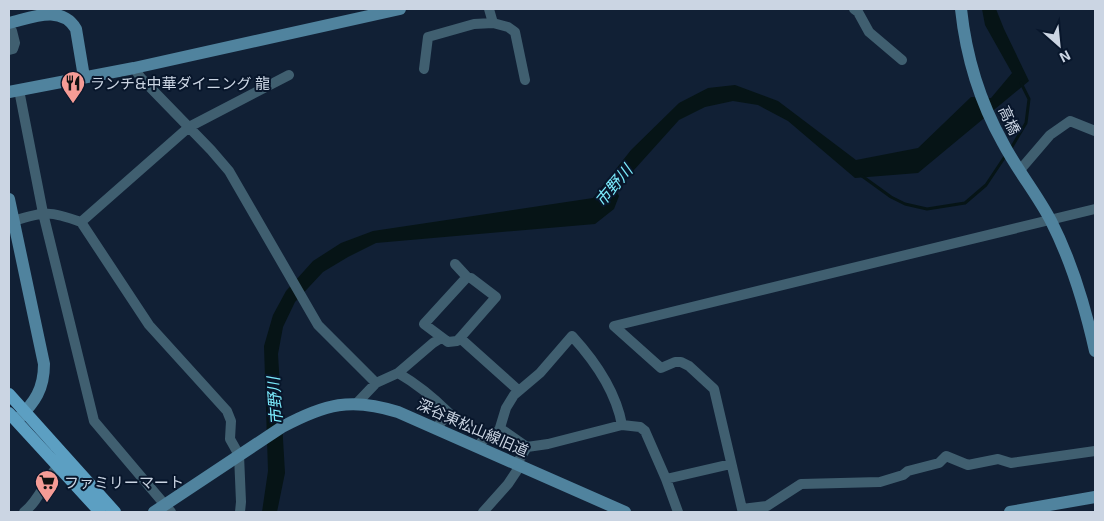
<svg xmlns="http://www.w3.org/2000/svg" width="1104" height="521" viewBox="0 0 1104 521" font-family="'Exo 2','Noto Sans JP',sans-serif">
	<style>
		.water { fill: #061416 }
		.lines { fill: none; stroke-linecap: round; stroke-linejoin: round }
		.stream { stroke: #061416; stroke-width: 3 }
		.street { stroke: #405f70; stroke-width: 10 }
		.secondary { stroke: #50839e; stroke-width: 12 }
		.primary { stroke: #5c9fc2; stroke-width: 12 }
		.labels { text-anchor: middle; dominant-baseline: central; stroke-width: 4; stroke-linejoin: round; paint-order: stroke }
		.poi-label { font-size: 15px; fill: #cbd5e3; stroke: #08162b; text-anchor: start }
		.street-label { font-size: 15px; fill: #cbd5e3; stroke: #08162b }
		.water-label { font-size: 16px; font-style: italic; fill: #7bebfc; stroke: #08162b }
	</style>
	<rect width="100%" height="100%" fill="#112035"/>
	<path class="water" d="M 982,9 L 996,9 L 1004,29 L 1029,81 L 918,173 L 855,178 L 788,121 L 758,105 L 733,101 L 705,107 L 679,120 L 616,190 L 619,196 L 614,209 L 595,224 L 376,243 L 348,257 L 323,272 L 295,302 L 283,327 L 278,354 L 285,473 L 277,512 L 262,512 L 268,471 L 264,346 L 273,315 L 286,291 L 313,261 L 341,243 L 373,231 L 593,198 L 631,150 L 679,103 L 708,88 L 735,85 L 778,101 L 856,160 L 918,148 L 971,97 L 991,98 L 1012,73 L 985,25 Z"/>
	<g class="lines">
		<path class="stream" d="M 1010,150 L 1026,123 L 1029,99 L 1021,83
			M 862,176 L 891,197 L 905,204 L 927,209 L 965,203 L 986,185 L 1006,155"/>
		<path class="street" d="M 489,9 L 493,23 L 508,27 L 515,32 L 525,80
			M 854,9 L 858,12 L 869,32 L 902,60
			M 9,29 L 12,31 L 15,43 L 13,49 L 9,50
			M 134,68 L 141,78 L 211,150 L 229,171 L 318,325 L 376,383 L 398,373 C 417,384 433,397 449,413 L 436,428
			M 424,69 L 428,37 L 474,24 L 493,23
			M 19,90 L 43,213 L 94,421 L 171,512
			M 1020,170 L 1050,135 L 1070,121 L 1095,131
			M 1095,209 L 614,326 L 661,368 L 675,362 L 681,362 L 689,366 L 714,389 L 742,509 L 767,506 L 801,484 L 880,482 L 903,475 L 908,471 L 939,463 L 946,456 L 968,465 L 998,459 L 1011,463 L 1095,451
			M 14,221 C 45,211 50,211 81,222 L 149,325 L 227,411 L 231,421 L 230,439 L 239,455 L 241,502 L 240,512
			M 81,222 L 189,127 L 289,75
			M 455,264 L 467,277
			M 467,277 L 471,278 L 496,297 L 460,338 L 457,341 L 448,342 L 424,324 Z
			M 460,338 L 518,390
			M 398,373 L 433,343 L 441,338
			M 356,404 L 376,383
			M 499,431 L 506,408 L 514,395 L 540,373 L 572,336 C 594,360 616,392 622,425
			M 478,446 C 483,439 494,430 504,431 L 527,447 L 548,444 L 622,425 L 640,427 L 645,431 L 666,479 L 678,512
			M 516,465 L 527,447
			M 666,479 L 731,464
			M 24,512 C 39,501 45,480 58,466
			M 483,512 L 508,484 L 520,466"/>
		<path class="secondary" d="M 961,9 C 966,56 980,102 1003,143 C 1017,170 1037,194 1051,221 C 1072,262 1085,306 1095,351
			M 9,23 C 31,18 61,4 76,29 L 84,77
			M 9,92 L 134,68 L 400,9
			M 9,199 L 44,364 C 44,389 35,402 18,419
			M 154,512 L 282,427 C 325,404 351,397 398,412 L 625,512
			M 1010,512 L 1095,497"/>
		<path class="primary" d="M 9,394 L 115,512
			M 9,413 L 100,512"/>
	</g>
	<defs>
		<g id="restaurant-pin" transform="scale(1.25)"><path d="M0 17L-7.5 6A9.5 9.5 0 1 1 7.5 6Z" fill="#f59c96" stroke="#08162b"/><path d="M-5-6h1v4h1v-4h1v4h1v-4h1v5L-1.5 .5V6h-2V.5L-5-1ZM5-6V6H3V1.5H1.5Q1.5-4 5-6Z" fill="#111"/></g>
		<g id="supermarket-pin" transform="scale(1.25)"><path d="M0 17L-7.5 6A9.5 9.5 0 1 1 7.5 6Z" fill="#f59c96" stroke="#08162b"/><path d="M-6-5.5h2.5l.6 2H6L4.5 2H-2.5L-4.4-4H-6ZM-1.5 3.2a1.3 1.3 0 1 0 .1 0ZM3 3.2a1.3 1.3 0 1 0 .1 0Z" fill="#111"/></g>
	</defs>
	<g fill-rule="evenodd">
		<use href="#restaurant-pin" x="73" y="83"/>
		<use href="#supermarket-pin" x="47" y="482"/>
	</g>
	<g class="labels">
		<g class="poi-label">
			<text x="90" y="83">ランチ&amp;中華ダイニング 龍</text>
			<text x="64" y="482">ファミリーマート</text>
		</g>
		<g class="street-label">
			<text transform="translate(1010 120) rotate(65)">高橋</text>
			<text transform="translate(473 427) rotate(24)">深谷東松山線旧道</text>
		</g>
		<g class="water-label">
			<text transform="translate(613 185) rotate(-50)">市野川</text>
			<text transform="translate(274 401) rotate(-94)">市野川</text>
		</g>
	</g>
	<rect width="1104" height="521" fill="none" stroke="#cbd5e3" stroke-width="20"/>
	<g transform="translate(1059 45) rotate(153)" stroke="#08162b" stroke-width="4" paint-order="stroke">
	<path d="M0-4L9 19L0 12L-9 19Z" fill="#cbd5e3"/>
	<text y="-8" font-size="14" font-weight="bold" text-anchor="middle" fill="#cbd5e3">N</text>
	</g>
</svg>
